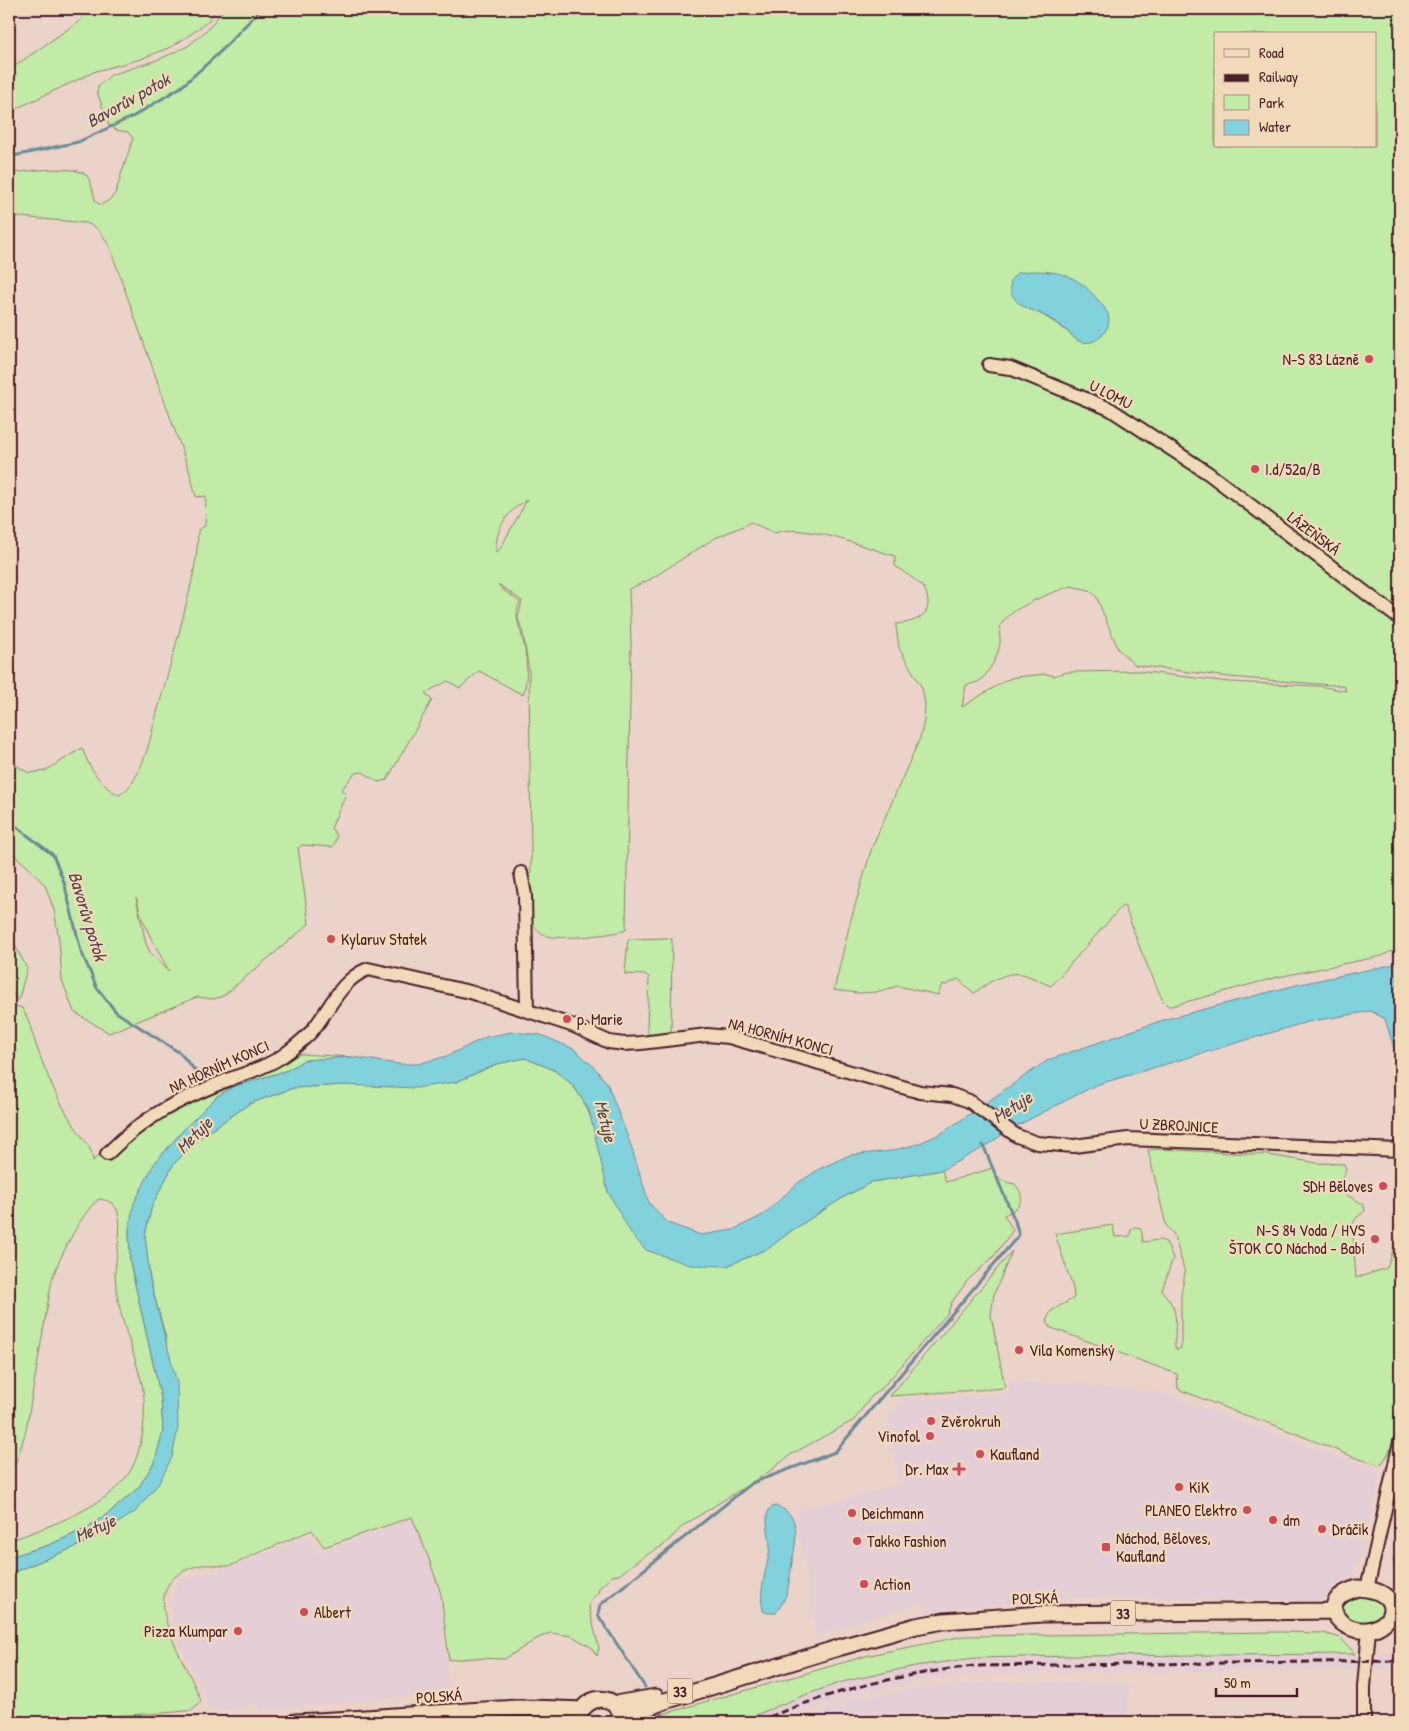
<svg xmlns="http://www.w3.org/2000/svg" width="1409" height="1731" viewBox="0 0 1409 1731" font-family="'Patrick Hand',sans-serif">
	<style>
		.built { fill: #e6ced6 }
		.green { fill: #c2eba7; stroke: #868569; fill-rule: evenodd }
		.water { fill: #82d2dd; stroke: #6c8a96 }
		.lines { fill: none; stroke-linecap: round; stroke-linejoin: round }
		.stream { stroke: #6c8a96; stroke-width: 3 }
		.minor-casing { stroke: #4a1f2b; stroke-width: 16 }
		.major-casing { stroke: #4a1f2b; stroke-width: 19 }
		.minor { stroke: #f1dab9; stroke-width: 12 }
		.major { stroke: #f1dab9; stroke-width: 15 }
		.rail { stroke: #4a1f2b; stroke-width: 3; stroke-dasharray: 8 4; stroke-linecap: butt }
		.poi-dot { fill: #d1495b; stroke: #f1dab9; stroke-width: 2 }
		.labels { text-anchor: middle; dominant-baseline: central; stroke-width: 4.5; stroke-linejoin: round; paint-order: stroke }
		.shield { fill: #f1dab9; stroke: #7c5756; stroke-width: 1 }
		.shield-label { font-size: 15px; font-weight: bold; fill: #4a1f2b }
		.poi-label { font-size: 16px; fill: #4a1f2b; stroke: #f1dab9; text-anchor: start }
		.street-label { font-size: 16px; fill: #4a1f2b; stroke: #f1dab9 }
		.water-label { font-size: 18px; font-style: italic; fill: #55434f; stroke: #f1dab9 }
	</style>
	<rect width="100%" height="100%" fill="#ebd3ca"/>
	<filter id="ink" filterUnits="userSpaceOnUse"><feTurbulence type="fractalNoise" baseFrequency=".02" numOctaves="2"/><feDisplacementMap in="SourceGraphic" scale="10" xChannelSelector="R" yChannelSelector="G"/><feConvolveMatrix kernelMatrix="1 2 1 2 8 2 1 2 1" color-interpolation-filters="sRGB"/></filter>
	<g filter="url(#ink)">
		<path class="built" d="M 1010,1383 L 1075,1383 L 1105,1388 L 1162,1392 L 1180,1400 L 1381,1471 L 1366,1540 L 1352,1578 L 1320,1601 L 1070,1597 L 927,1612 L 922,1603 L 816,1636 L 796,1511 L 901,1485 L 886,1430 L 891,1413 L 902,1399 L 1009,1394 Z
			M 412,1517 L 429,1559 L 441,1594 L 450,1693 L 261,1710 L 259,1703 L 244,1705 L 243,1708 L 211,1710 L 171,1627 L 173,1615 L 171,1602 L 173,1590 L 181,1581 L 191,1575 L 215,1573 L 309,1535 L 319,1554 Z
			M 1400,1654 L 1400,1670 L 1071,1672 L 976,1674 L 918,1682 L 847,1697 L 778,1722 L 739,1722 L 802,1696 L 842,1682 L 915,1666 L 975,1658 L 1071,1656 Z
			M 1005,1682 L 1130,1684 L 1126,1722 L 800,1722 L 857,1698 L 930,1687 Z"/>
		<path class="green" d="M 87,9 L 218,9 L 207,22 L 194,32 L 173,46 L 141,59 L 96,71 L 9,112 L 9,70 L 81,20 L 86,13 Z
			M 224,9 L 1400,9 L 1400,950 L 1389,952 L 1382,956 L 1278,977 L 1171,1006 L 1168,1006 L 1163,1001 L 1141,951 L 1125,907 L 1122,906 L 1051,986 C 1043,983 1034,978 1026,975 C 1007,969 988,983 974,993 L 958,979 L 946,985 L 942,984 L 938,995 L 898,986 L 876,992 L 858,993 L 834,990 L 850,923 L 872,847 L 920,738 L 924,721 L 925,704 L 922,688 L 899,648 L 896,626 L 896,624 C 909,623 929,619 928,602 C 927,596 927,592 923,587 C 919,582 901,570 895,566 L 895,556 C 867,548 801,522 775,533 L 750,522 L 746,525 L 715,538 L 649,580 L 629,589 L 631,641 L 626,930 C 612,935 561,940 547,936 C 540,933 534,927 530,921 L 531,856 L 529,671 L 523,634 L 518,618 L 522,601 L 498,584 L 502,589 L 520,602 C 514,616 518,623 522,636 C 527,656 529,676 523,695 L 479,671 L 460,688 L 448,681 L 425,693 L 432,700 L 387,780 L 378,782 L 363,772 L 355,773 L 341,790 L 346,794 L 331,828 L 337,836 L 333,847 L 302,845 L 298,848 L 309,924 L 223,996 L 214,999 L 197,997 L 109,1033 L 74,1012 L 62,980 L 59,940 L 54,910 L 45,885 L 26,865 L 9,851 L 9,761 L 29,773 L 45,771 L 82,748 C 89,767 100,786 119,795 C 129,790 135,779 140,768 C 150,747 154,721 161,698 C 169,670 177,642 184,613 C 191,586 198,558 198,530 L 205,526 L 206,496 L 196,497 L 190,473 L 110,248 C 103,235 100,228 86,223 L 9,216 L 9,174 C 23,171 79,164 87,176 C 92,183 93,194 96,202 L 101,205 L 109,200 L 115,194 L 133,138 L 128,132 L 116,130 L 109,125 L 97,92 L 99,85 L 111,75 L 160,59 L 188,46 L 209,28 ZM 1215,34 L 1375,34 L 1375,146 L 1215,146 ZM 1021,305 L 1106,329 L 1078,341 C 1061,325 1043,314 1021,305 ZM 527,500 L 500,549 L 496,552 C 495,529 507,511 527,500 ZM 1071,586 L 1089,590 L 1096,596 L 1118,649 L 1135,665 L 1229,677 L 1344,686 L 1346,691 L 1319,686 L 1229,682 L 1137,671 L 1067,672 L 1054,676 L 1046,674 L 1015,677 L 1006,680 L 962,707 L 966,685 C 971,684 977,683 981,680 C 989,672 1000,653 1000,642 C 1000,635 998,629 1002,623 C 1014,606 1051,593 1071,586 ZM 136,897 L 141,916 L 150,936 L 169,971 L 151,954 L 146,944 Z
			M 9,933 L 27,969 L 18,1001 L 14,995 L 9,993 Z
			M 667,938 L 672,939 L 671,1035 L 650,1036 L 647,1030 L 649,977 L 646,975 L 625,974 L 628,939 Z
			M 15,1006 L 22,1008 L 28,1019 C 39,1057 53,1094 76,1128 C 82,1138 93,1148 93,1161 L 131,1121 L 301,1054 L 352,1057 L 304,1060 L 288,1070 L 233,1087 L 216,1097 L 184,1129 L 154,1164 L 129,1229 L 130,1262 L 161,1398 L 163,1431 L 155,1461 L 139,1487 L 114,1509 L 85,1529 L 49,1545 L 9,1557 L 9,1541 C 47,1527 106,1508 129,1473 C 144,1449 148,1407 141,1380 C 132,1345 116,1311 115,1274 C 115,1256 124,1225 117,1210 C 114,1202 106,1200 99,1199 C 82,1211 59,1259 52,1279 L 26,1430 L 18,1457 L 9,1476 L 9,1014 Z
			M 525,1058 C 534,1062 545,1065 553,1070 C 595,1093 599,1150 608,1192 L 727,1266 L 769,1248 L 791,1231 L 844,1197 L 872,1182 L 942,1170 L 946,1182 L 993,1168 C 998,1180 1003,1182 1015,1184 C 1028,1200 1019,1208 1004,1215 L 1013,1230 L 994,1256 L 967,1281 L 952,1302 L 947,1314 L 882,1388 C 868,1396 864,1409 854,1420 L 790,1455 L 770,1471 L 684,1525 L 664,1545 L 641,1558 L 619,1575 L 612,1576 L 599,1588 L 598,1593 L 591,1599 L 589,1608 L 599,1648 L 597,1656 L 591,1647 L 572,1636 L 550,1633 L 536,1639 L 505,1659 L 474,1658 L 449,1660 L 441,1594 L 429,1559 L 412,1517 L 324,1547 L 312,1530 C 291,1539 270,1548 249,1557 C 243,1560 234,1565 228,1566 C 216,1567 208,1562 194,1567 C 142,1583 169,1633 185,1666 C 191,1677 196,1689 201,1701 L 193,1710 C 164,1714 137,1714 108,1716 C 75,1718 42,1722 9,1722 L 9,1574 L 90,1541 L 172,1457 L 166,1338 L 150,1280 L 145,1235 L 152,1205 L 173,1165 L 198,1139 L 249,1104 L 293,1088 L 344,1085 L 456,1082 L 497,1064 Z
			M 1160,1149 L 1268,1155 L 1317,1163 L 1344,1164 L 1346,1169 L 1339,1191 L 1363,1204 L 1365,1211 L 1357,1217 L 1352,1225 L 1356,1278 L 1387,1268 L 1400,1229 L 1400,1411 C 1396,1430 1394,1448 1382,1463 L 1377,1464 L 1356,1458 L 1272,1424 L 1233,1411 L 1178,1389 L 1177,1374 L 1049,1327 L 1047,1319 L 1051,1311 L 1074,1298 L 1073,1288 L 1055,1234 L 1113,1225 L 1115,1237 L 1130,1236 L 1131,1230 L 1134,1227 L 1141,1228 L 1143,1242 L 1160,1240 L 1166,1242 L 1173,1258 L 1162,1290 C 1165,1296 1170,1300 1173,1307 C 1178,1318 1174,1335 1175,1347 L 1177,1350 L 1181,1348 L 1181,1294 L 1185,1273 L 1174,1235 L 1166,1225 L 1148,1150 Z
			M 1012,1251 L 994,1294 L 991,1315 L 1005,1388 L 890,1396 Z
			M 1400,1557 L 1400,1587 L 1396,1581 L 1393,1558 Z
			M 1359,1596 L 1371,1598 L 1381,1603 L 1383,1610 C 1374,1625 1350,1626 1342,1610 C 1344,1600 1351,1599 1359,1596 Z
			M 1281,1632 L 1323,1633 L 1341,1638 L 1355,1654 L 1071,1656 L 975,1658 L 915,1666 L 842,1682 L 802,1696 L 739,1722 L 641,1722 L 642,1720 L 870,1655 L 964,1636 Z"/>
		<path class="water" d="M 1031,271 C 1062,271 1078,276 1098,300 C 1103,306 1109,312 1109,320 C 1108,335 1092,347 1079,341 C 1074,339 1071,334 1067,331 C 1061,325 1053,320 1045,316 C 1035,310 1019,308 1013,296 C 1010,293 1011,285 1010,281 L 1017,273 Z
			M 1400,963 L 1400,1006 L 1397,1011 L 1400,1022 L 1400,1061 L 1393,1045 L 1385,1019 L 1371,1011 L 1307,1022 L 1096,1085 L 1007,1131 L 988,1145 L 942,1170 L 872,1182 L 844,1197 L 791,1231 L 769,1248 L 727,1266 L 690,1265 L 646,1250 L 632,1235 L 608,1192 L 589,1110 L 573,1085 L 554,1070 L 525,1058 L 497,1064 L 456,1082 L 416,1088 L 344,1085 L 293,1088 L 249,1104 L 198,1139 L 173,1165 L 152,1206 L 145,1235 L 150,1280 L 177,1383 L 178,1428 L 172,1457 L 159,1483 L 135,1512 L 90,1541 L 9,1574 L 9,1557 L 49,1545 L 85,1529 L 114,1509 L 139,1487 L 155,1461 L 163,1431 L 161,1398 L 130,1262 L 129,1229 L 134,1203 L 154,1164 L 184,1129 L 216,1097 L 233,1087 L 288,1070 L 304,1060 L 352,1057 L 398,1064 L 418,1064 L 447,1056 L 486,1037 L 512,1032 L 541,1035 L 574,1049 L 594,1067 L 607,1083 L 630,1143 L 649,1203 L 668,1223 L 701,1235 L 733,1230 L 763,1215 L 798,1183 L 821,1168 L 850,1155 L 891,1151 L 918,1144 L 942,1133 L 1048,1060 L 1163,1020 L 1296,985 Z
			M 775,1506 C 803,1513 796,1542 792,1562 C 788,1585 790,1594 776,1613 L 767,1613 L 763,1611 C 758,1588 768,1568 770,1546 C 770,1533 763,1518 770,1508 Z"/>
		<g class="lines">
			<path class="stream" d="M 9,157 L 78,142 L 134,116 L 181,87 L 218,54 L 261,9
				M 9,821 L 53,855 L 64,882 L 81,951 L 97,988 L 116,1012 L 180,1053 L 204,1081
				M 645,1687 L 598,1615 L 600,1605 L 752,1483 L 835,1452 L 1000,1257 L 1019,1235 L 1015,1221 L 983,1145
				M 660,1710 L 666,1722"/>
			<g class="minor-casing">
				<path id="minor" d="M 989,365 L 1010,368 L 1110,409 L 1208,473 L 1400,619
					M 521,873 L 525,895 L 527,1011
					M 107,1154 C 145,1116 176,1101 225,1081 C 243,1074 265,1068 281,1057 C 291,1050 302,1041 310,1033 C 330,1011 338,981 368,969 L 470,992 L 574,1026 L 609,1042 L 624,1044 L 641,1043 L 707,1035 L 729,1037 L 920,1092 L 952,1095 L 969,1101 L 1017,1136 L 1037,1143 L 1074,1146 L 1128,1139 L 1400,1150
					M 1367,1589 L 1400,1442
					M 1364,1722 L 1364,1687 L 1369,1629"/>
			</g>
			<g class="major-casing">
				<path id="major" d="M 1358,1588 C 1371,1589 1391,1592 1391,1609 C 1391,1616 1387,1621 1381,1625 C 1350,1645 1306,1602 1358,1588 Z
					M 615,1704 L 656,1697
					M 622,1718 L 665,1701 L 841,1647 L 916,1626 L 944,1621 L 1042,1614 L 1333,1611
					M 295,1722 C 371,1719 445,1711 520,1708 C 541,1708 561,1709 581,1710
					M 579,1722 C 579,1699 608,1690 620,1711"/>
			</g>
			<use href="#minor" class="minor"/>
			<use href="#major" class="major"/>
			<path class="rail" d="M 758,1722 C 828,1691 900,1674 975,1666 L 1400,1661"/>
		</g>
	</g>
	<g class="poi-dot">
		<circle cx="1369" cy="359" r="5"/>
		<circle cx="1255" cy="469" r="5"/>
		<circle cx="331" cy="939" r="5"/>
		<circle cx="567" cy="1019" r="5"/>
		<circle cx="1383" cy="1186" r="5"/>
		<circle cx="1375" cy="1239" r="5"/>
		<circle cx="1019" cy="1350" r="5"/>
		<circle cx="931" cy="1421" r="5"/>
		<circle cx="930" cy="1436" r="5"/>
		<circle cx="980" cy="1454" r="5"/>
		<path d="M956.5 1461.5h5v5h5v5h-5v5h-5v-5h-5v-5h5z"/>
		<circle cx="1179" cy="1487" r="5"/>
		<circle cx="1247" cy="1510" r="5"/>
		<circle cx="852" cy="1513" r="5"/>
		<circle cx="1273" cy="1520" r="5"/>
		<circle cx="1322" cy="1529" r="5"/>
		<circle cx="857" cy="1541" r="5"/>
		<rect x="1101" y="1542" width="10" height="10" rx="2.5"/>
		<circle cx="864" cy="1584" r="5"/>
		<circle cx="304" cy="1612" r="5"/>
		<circle cx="238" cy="1631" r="5"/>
	</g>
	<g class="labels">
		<g class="shield">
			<rect x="1110.5" y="1600.5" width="25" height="25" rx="4"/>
			<rect x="667.5" y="1678.5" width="25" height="25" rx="4"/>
		</g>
		<g class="shield-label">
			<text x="1123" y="1613">33</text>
			<text x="680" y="1691">33</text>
		</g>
		<g class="poi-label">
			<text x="1359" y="359" text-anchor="end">N-S 83 Lázně</text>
			<text x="1265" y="469">I.d/52a/B</text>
			<text x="341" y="939">Kylaruv Statek</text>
			<text x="577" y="1019">p. Marie</text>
			<text x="1373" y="1186" text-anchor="end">SDH Běloves</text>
			<text x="1365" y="1230" text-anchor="end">N-S 84 Voda / HVS<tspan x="1365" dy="18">ŠTOK CO Náchod - Babí</tspan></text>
			<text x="1029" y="1350">Vila Komenský</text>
			<text x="941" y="1421">Zvěrokruh</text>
			<text x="920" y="1436" text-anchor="end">Vinofol</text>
			<text x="990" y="1454">Kaufland</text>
			<text x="949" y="1469" text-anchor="end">Dr. Max</text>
			<text x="1189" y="1487">KiK</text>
			<text x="1237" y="1510" text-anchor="end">PLANEO Elektro</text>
			<text x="862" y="1513">Deichmann</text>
			<text x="1283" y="1520">dm</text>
			<text x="1332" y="1529">Dráčik</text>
			<text x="1116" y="1538">Náchod, Běloves,<tspan x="1116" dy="18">Kaufland</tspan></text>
			<text x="867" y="1541">Takko Fashion</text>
			<text x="874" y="1584">Action</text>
			<text x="314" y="1612">Albert</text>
			<text x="228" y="1631" text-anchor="end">Pizza Klumpar</text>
		</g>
		<g class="street-label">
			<text transform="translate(1111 394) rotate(27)">U LOMU</text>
			<text transform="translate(1314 533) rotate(37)">LÁZEŇSKÁ</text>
			<text transform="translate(781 1036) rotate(15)">NA HORNÍM KONCI</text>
			<text transform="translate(219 1066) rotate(-24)">NA HORNÍM KONCI</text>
			<text transform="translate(1179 1125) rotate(3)">U ZBROJNICE</text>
			<text transform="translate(1035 1598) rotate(-2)">POLSKÁ</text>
			<text transform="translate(439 1696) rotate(-4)">POLSKÁ</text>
		</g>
		<g class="water-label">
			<text transform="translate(128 100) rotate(-29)">Bavorův potok</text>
			<text transform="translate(88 916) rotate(73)">Bavorův potok</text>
			<text transform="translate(1012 1107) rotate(-33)">Metuje</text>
			<text transform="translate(606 1121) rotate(76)">Metuje</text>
			<text transform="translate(194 1135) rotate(-45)">Metuje</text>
			<text transform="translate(95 1528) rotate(-25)">Metuje</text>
		</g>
	</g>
	<rect width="1409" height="1731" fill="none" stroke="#f1dab9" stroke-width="30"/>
	<rect x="15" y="15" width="1379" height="1701" fill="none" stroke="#4a1f2b" stroke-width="2" filter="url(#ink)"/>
	<rect x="1214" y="32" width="162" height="115" fill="#f1dab9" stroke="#ae8f80"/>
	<rect x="1224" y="49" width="25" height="8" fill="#f1dab9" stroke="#ae8f80"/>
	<text x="1259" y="58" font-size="15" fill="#4a1f2b">Road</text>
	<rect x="1224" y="74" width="25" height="8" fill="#4a1f2b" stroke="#ae8f80"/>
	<text x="1259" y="82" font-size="15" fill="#4a1f2b">Railway</text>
	<rect x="1224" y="95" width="25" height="15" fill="#c2eba7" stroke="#ae8f80"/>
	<text x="1259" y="108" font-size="15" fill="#4a1f2b">Park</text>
	<rect x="1224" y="120" width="25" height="15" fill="#82d2dd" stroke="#ae8f80"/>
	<text x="1259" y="132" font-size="15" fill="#4a1f2b">Water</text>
	<path d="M1216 1688v8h81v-8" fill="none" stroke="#4a1f2b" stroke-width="2.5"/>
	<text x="1224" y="1688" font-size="15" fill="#4a1f2b" stroke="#f1dab9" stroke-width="4" paint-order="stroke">50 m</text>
</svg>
